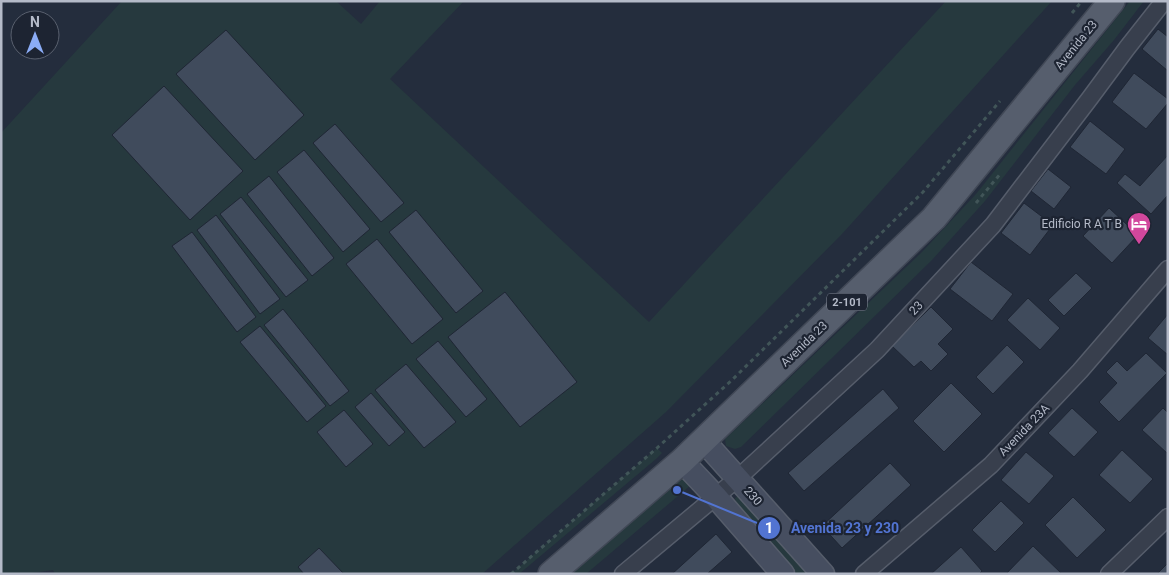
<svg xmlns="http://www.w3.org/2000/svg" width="1169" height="575" viewBox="0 0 1169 575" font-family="Roboto,sans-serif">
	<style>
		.green { fill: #26393e }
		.building { fill: #404b5c; stroke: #1f2634 }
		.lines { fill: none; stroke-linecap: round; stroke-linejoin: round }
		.street-casing { stroke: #565d6b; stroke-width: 19 }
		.secondary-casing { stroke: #565d6b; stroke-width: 25 }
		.primary-casing { stroke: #414856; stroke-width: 28 }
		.path { stroke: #415558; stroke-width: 3; stroke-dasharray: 4 4; stroke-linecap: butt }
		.street { stroke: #383f4d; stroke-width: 16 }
		.secondary { stroke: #464e60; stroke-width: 22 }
		.primary { stroke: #565e6d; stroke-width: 25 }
		.labels { text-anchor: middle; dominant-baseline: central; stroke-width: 4.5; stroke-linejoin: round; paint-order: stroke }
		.shield { fill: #1d2432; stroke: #878d9b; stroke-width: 1 }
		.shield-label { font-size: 11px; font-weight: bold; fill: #b4bac8 }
		.street-label { font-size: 12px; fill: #b4bac8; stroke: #1d2432 }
		.poi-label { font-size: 12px; fill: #b4bac8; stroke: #1d2432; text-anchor: end }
		.leader { fill: none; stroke: #5274d2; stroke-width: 2 }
		.callout-dot { fill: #5274d2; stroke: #1d2432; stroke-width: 2 }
		.mark-label { font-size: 15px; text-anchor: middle; font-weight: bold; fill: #fff }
		.callout-label { font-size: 14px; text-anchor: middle; font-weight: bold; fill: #5274d2; stroke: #1d2432; stroke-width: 4.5; stroke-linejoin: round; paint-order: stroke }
	</style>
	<rect width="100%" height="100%" fill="#242d3d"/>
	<path class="green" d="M 122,1 L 336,1 L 361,24 L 380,1 L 464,1 L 390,79 L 649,322 L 946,1 L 1052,1 L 842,234 L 666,412 L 482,574 L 55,574 L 53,570 L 26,574 L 1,574 L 1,133 Z
		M 1130,1 L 1144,1 L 1114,40 L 1075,85 L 985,201 L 932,260 L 741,447 L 735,449 L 726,446 L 725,439 L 922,252 L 976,194 Z
		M 657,448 L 662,453 L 656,459 L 519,574 L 511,574 Z
		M 683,477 L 691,485 L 586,574 L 571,574 Z
		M 738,496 L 741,498 L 811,574 L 797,574 L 736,502 L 735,498 Z"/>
	<path class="building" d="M 1158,29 L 1168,37 L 1168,71 L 1142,49 Z
		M 226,30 L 304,115 L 255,160 L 176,74 Z
		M 1134,73 L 1168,99 L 1168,103 L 1146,129 L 1112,102 Z
		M 164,86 L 243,171 L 190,220 L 112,135 Z
		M 1090,121 L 1125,149 L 1106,174 L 1070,147 Z
		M 335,124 L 404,203 L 381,222 L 313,143 Z
		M 304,150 L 370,229 L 343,252 L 277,172 Z
		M 1168,155 L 1168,195 L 1151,214 L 1117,183 L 1125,174 L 1140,186 Z
		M 1048,169 L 1071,187 L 1054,209 L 1031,191 Z
		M 269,176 L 334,258 L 312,276 L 247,194 Z
		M 241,197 L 308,280 L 286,297 L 220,214 Z
		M 1024,203 L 1053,225 L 1030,255 L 1001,233 Z
		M 1109,208 L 1138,235 L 1112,263 L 1083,236 Z
		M 416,210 L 483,291 L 456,313 L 389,232 Z
		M 216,215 L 280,299 L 260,314 L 197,230 Z
		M 192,232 L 256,317 L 237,332 L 172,246 Z
		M 377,239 L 443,319 L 412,344 L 346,264 Z
		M 971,262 L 1013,294 L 992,321 L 950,289 Z
		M 1076,273 L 1092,288 L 1064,316 L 1048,300 Z
		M 505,292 L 577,382 L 520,427 L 448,337 Z
		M 1028,298 L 1060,328 L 1040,350 L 1007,320 Z
		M 931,307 L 953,329 L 938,344 L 948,354 L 931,371 L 921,361 L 914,367 L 892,346 Z
		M 283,309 L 349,391 L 330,406 L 264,325 Z
		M 1168,314 L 1168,355 L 1148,338 Z
		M 260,326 L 326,406 L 307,422 L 240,342 Z
		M 438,341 L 487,399 L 466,417 L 416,359 Z
		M 1007,345 L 1024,362 L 993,394 L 976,377 Z
		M 1146,353 L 1167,373 L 1119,422 L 1099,402 L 1117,383 L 1106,372 L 1117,361 L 1127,371 Z
		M 406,364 L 456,422 L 424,448 L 375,390 Z
		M 951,383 L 982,414 L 944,452 L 913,421 Z
		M 883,389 L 899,408 L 804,491 L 788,473 Z
		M 371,393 L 405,432 L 389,446 L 355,407 Z
		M 1072,408 L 1098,432 L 1074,457 L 1048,433 Z
		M 1163,408 L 1168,413 L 1168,454 L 1142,430 Z
		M 344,410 L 373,444 L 346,467 L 317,432 Z
		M 1122,450 L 1153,479 L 1130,503 L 1099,475 Z
		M 1026,452 L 1054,476 L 1029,504 L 1001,480 Z
		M 890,463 L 911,485 L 842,548 L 822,526 Z
		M 1073,497 L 1106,530 L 1077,558 L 1045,525 Z
		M 1001,501 L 1024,523 L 995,552 L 972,530 Z
		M 716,534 L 732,552 L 707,574 L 672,574 Z
		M 1033,546 L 1062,574 L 1006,574 Z
		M 961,547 L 982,571 L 979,574 L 931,574 Z
		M 319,548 L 344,574 L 304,574 L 298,567 Z
		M 1168,563 L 1168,574 L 1157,574 Z"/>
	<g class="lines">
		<g class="street-casing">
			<path id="street" d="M 623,574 L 738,478 L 877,350 L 993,225 L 1090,98 L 1127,48 L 1164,1
				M 864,574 L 991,465 L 1080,371 L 1168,269
				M 1109,574 L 1168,517"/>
		</g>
		<g class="secondary-casing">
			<path id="secondary" d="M 703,440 L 823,574
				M 682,461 L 715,496 L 783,574"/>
		</g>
		<g class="primary-casing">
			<path id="primary" d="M 551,574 L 682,461 L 934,218 L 1112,1"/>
		</g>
		<path class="path" d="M 1072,13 L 1082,1
			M 976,203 L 1001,173
			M 511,574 L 657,448 L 732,380 L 923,192 L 1000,101"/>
		<use href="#street" class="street"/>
		<use href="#secondary" class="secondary"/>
		<use href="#primary" class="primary"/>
	</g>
	<defs>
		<g id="hotel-pin" transform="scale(1.25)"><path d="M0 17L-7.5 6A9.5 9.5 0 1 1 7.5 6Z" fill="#d1479c" stroke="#1d2432"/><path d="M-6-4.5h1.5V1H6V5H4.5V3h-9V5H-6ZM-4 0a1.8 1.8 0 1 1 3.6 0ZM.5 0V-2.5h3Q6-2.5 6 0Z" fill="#fff"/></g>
	</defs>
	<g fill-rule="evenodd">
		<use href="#hotel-pin" x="1139" y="224"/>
	</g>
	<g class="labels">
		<rect class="shield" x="827" y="293.5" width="40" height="17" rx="4"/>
		<g class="shield-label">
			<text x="847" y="302">2-101</text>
		</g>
		<g class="street-label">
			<text transform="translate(1076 45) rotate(-51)">Avenida 23</text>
			<text transform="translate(916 308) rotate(-47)">23</text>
			<text transform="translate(804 344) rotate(-44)">Avenida 23</text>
			<text transform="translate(1024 430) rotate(-46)">Avenida 23A</text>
			<text transform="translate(753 496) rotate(48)">230</text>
		</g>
		<g class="poi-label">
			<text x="1122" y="224">Edificio R A T B</text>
		</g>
	</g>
	<path class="leader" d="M677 490L769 528"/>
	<g class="callout-dot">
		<circle cx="677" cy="490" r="5"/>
		<circle cx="769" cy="528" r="12"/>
	</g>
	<g class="mark-label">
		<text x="769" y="533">1</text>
	</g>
	<g class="callout-label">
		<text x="845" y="533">Avenida 23 y 230</text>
	</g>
	<rect width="1169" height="575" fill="none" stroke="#b4bac8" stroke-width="5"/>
	<g transform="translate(35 35)"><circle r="24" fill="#1d2432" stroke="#59606e"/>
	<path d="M0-4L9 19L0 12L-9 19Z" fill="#8bacf6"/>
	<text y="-8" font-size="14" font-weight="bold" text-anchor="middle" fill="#b4bac8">N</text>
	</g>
</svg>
